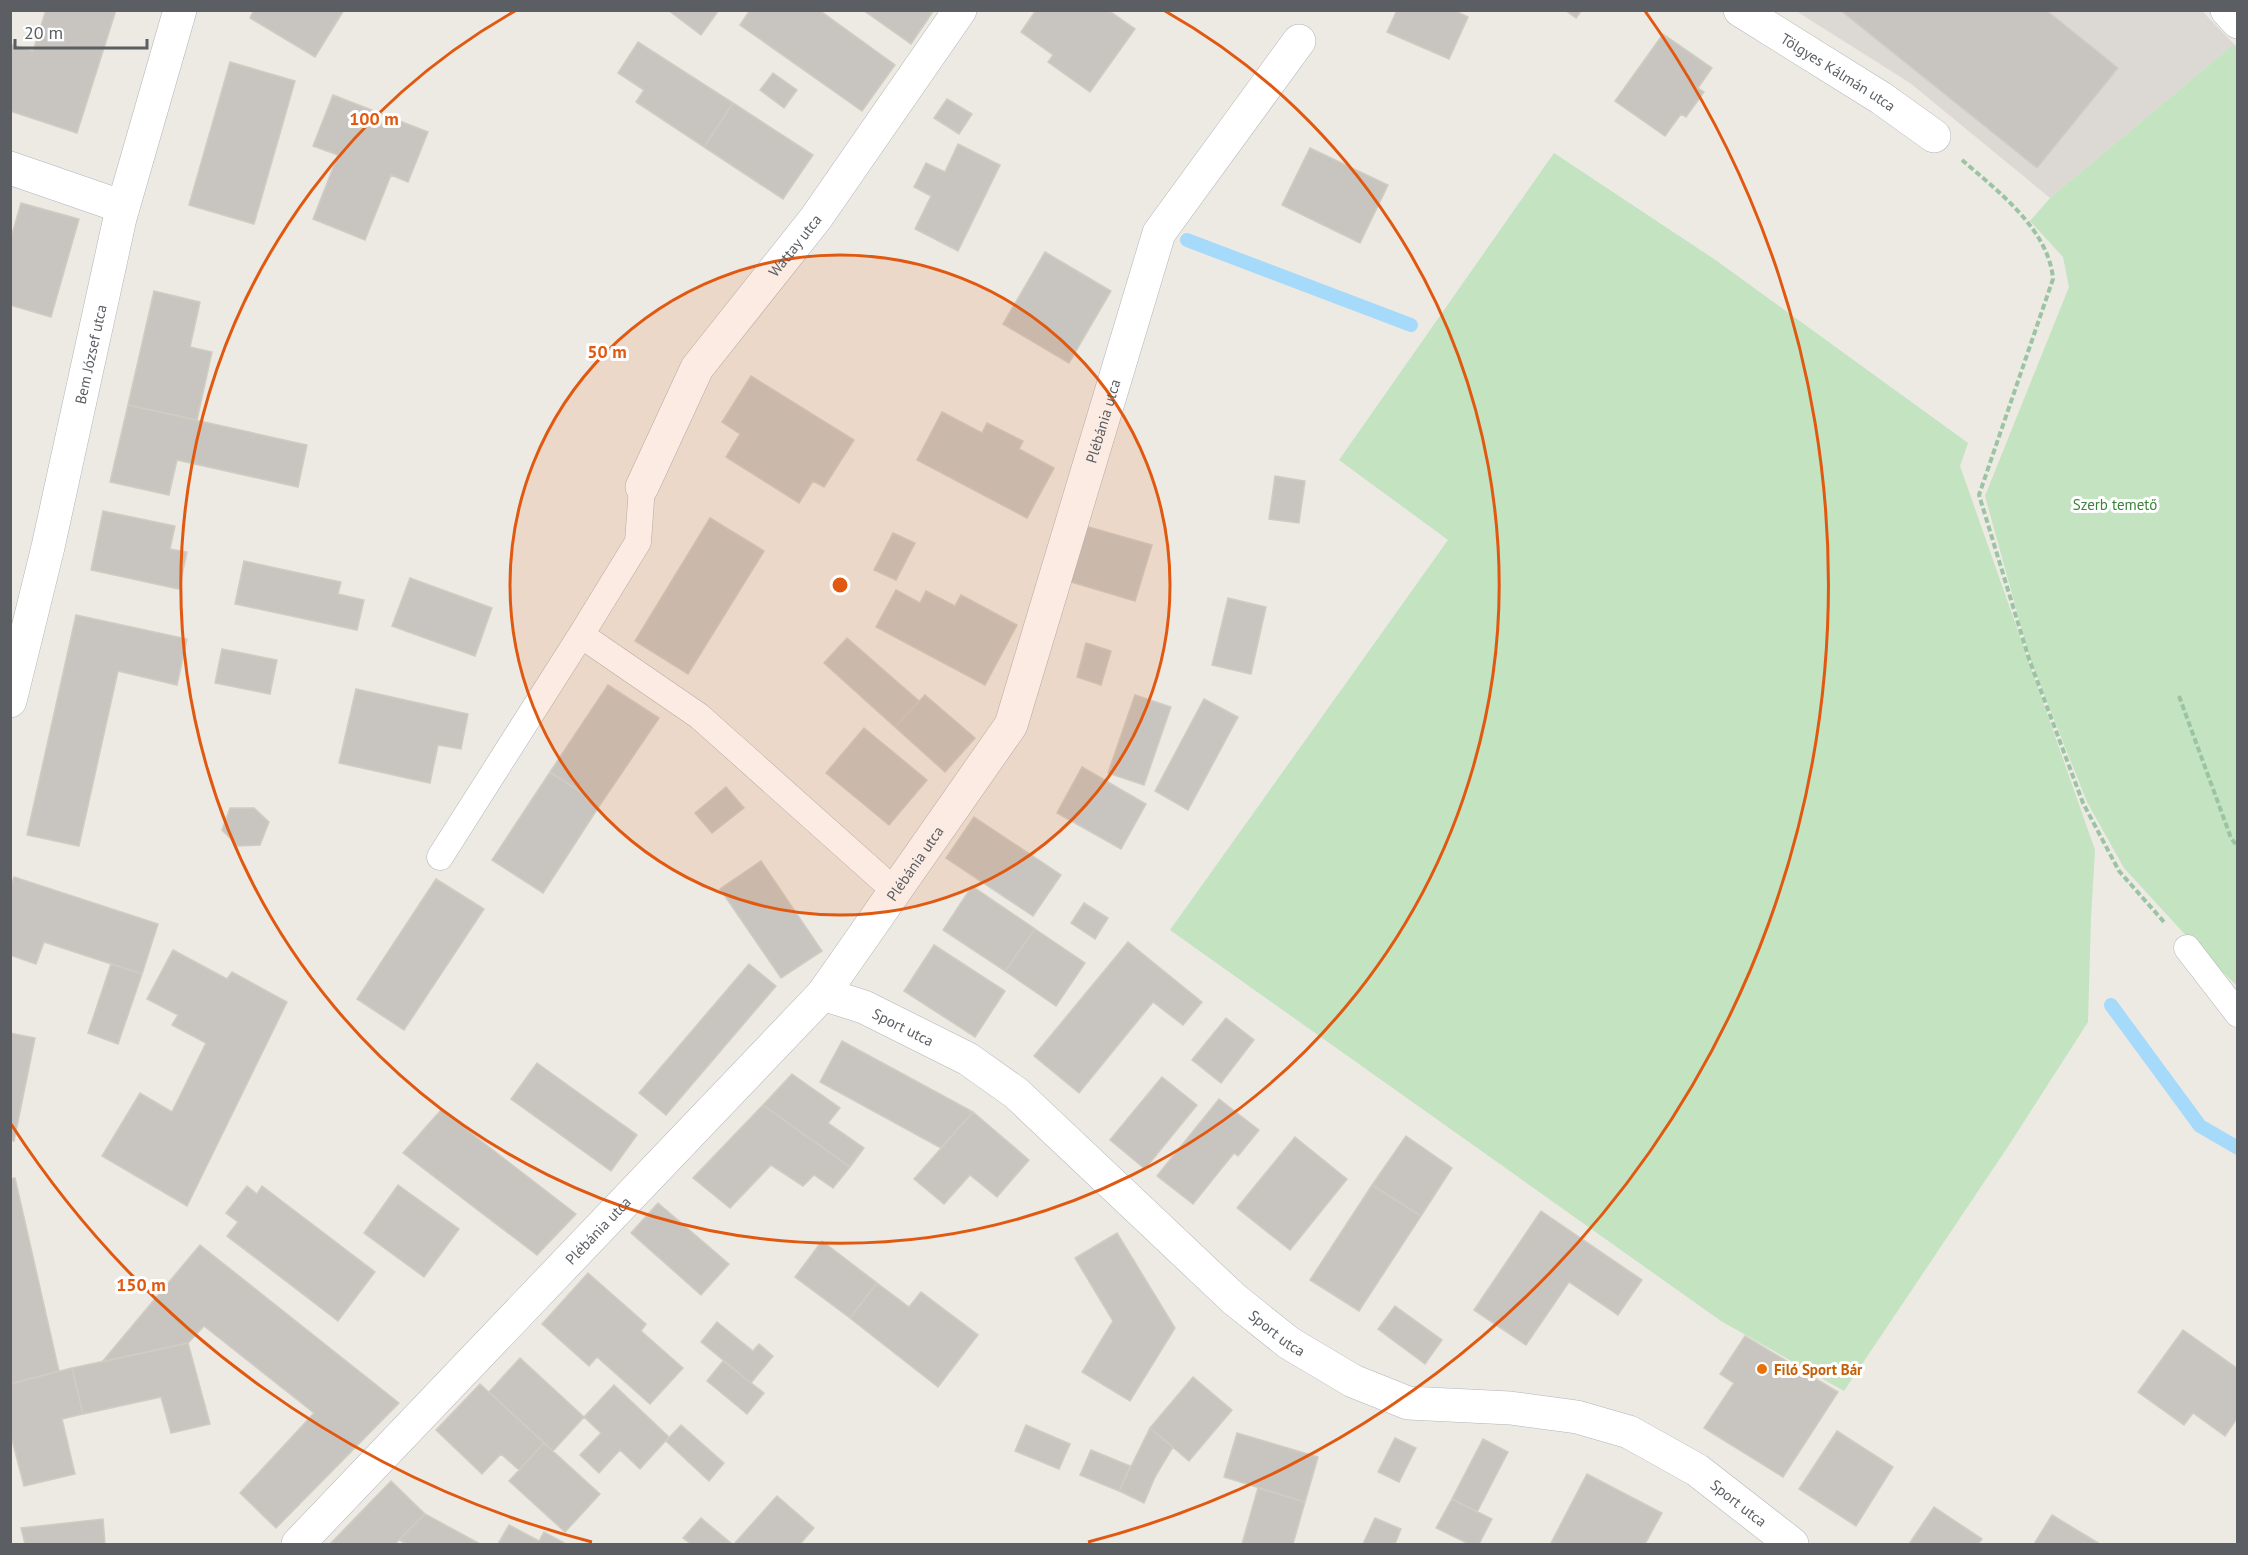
<svg xmlns="http://www.w3.org/2000/svg" width="2248" height="1555" viewBox="0 0 2248 1555" font-family="'PT Sans',sans-serif">
	<style>
		.industrial { fill: #dcd9d5 }
		.green { fill: #c3e3c1 }
		.lines { fill: none; stroke-linecap: round; stroke-linejoin: round }
		.stream { stroke: #a6dafa; stroke-width: 14 }
		.building { fill: #c8c5c0; stroke: #d1ccc2; stroke-width: 1.5 }
		.service-casing { stroke: #b1b4b8; stroke-width: 27 }
		.minor-casing { stroke: #b1b4b8; stroke-width: 34 }
		.tertiary-casing { stroke: #b1b4b8; stroke-width: 34 }
		.path { stroke: #9bc4a4; stroke-width: 4; stroke-dasharray: 6 3; stroke-linecap: butt }
		.service { stroke: #fff; stroke-width: 26 }
		.minor { stroke: #fff; stroke-width: 33 }
		.tertiary { stroke: #fff; stroke-width: 33 }
		.ring { fill: none; stroke: #e15910; stroke-width: 3 }
		.food-dot { fill: #e8710a; stroke: #fff; stroke-width: 2 }
		.labels { text-anchor: middle; dominant-baseline: central; stroke-width: 6; stroke-linejoin: round; paint-order: stroke }
		.street-label { font-size: 15px; fill: #5b5f63; stroke: #fff }
		.park-label { font-size: 15px; fill: #3b833a; stroke: #fff }
		.food-label { font-size: 15px; font-weight: bold; fill: #c56008; stroke: #fff; text-anchor: start }
		.centre { fill: #e15910; stroke: #fff; stroke-width: 3 }
		.ring-label { font-size: 18px; text-anchor: middle; font-weight: bold; fill: #e15910; stroke: #fff; stroke-width: 6; stroke-linejoin: round; paint-order: stroke }
	</style>
	<rect width="100%" height="100%" fill="#edeae3"/>
	<path class="industrial" d="M 1796,11 L 2202,11 L 2234,44 L 2050,198 L 1910,83 Z"/>
	<path class="green" d="M 2234,44 L 2238,48 L 2237,986 L 2192,942 L 2124,868 L 2087,802 L 2030,659 L 1985,496 L 2069,287 L 2063,257 L 2030,221 L 2050,198 Z
		M 1554,153 L 1717,261 L 1968,443 L 1960,466 L 2095,850 L 2091,918 L 2088,1022 L 2009,1145 L 1844,1391 L 1721,1321 L 1170,930 L 1448,540 L 1339,460 Z"/>
	<g class="lines">
		<path class="stream" d="M 1187,240 L 1411,325
			M 2111,1005 L 2200,1126 L 2238,1148"/>
	</g>
	<path class="building" d="M 46,10 L 116,10 L 77,133 L 10,111 L 10,44 L 33,51 Z
		M 254,10 L 344,10 L 315,57 L 250,18 Z
		M 668,10 L 719,10 L 701,35 Z
		M 750,10 L 819,10 L 895,65 L 862,111 L 740,25 Z
		M 863,10 L 934,10 L 911,44 Z
		M 1036,10 L 1108,10 L 1135,29 L 1090,92 L 1048,62 L 1053,55 L 1021,32 Z
		M 1397,10 L 1454,10 L 1468,17 L 1449,59 L 1387,32 Z
		M 1565,10 L 1582,10 L 1576,18 Z
		M 1840,10 L 2046,10 L 2118,68 L 2037,168 Z
		M 1663,34 L 1712,68 L 1698,88 L 1704,92 L 1686,117 L 1681,114 L 1665,136 L 1615,101 Z
		M 638,42 L 733,103 L 704,147 L 636,102 L 644,90 L 618,73 Z
		M 230,62 L 295,81 L 254,224 L 189,205 Z
		M 773,73 L 797,90 L 784,108 L 760,90 Z
		M 333,95 L 428,132 L 408,182 L 391,175 L 365,240 L 313,219 L 338,155 L 313,146 Z
		M 947,99 L 972,114 L 959,134 L 934,118 Z
		M 733,103 L 813,155 L 783,199 L 704,147 Z
		M 958,144 L 1000,165 L 958,251 L 915,229 L 931,196 L 914,187 L 926,163 L 945,172 Z
		M 1310,148 L 1388,185 L 1360,243 L 1282,205 Z
		M 21,203 L 79,219 L 51,317 L 10,305 L 10,241 Z
		M 1045,252 L 1111,291 L 1069,363 L 1003,324 Z
		M 154,291 L 200,302 L 190,347 L 212,352 L 197,420 L 128,405 Z
		M 751,376 L 854,440 L 824,487 L 813,481 L 799,503 L 726,457 L 740,434 L 722,422 Z
		M 128,405 L 307,445 L 298,487 L 177,460 L 169,495 L 110,482 Z
		M 942,412 L 982,433 L 987,423 L 1023,441 L 1019,449 L 1054,468 L 1027,518 L 917,460 Z
		M 1275,476 L 1305,481 L 1299,523 L 1269,519 Z
		M 103,511 L 175,526 L 170,549 L 187,552 L 179,589 L 91,570 Z
		M 710,518 L 764,551 L 688,674 L 635,641 Z
		M 1085,526 L 1152,545 L 1135,601 L 1068,581 Z
		M 893,533 L 915,543 L 896,580 L 874,570 Z
		M 244,561 L 341,582 L 338,594 L 364,600 L 357,630 L 235,604 Z
		M 410,578 L 492,608 L 475,656 L 392,626 Z
		M 896,590 L 920,603 L 926,591 L 955,606 L 961,595 L 1017,625 L 985,685 L 876,627 Z
		M 1228,598 L 1266,607 L 1251,674 L 1212,665 Z
		M 76,615 L 187,639 L 177,685 L 118,671 L 79,846 L 27,835 Z
		M 847,638 L 919,701 L 895,727 L 824,663 Z
		M 1086,643 L 1111,651 L 1101,685 L 1077,677 Z
		M 222,649 L 277,660 L 270,694 L 215,683 Z
		M 608,685 L 659,718 L 600,805 L 550,772 Z
		M 356,689 L 468,714 L 461,749 L 438,745 L 430,783 L 339,763 Z
		M 925,695 L 975,738 L 945,772 L 895,727 Z
		M 1135,695 L 1171,707 L 1144,785 L 1108,773 Z
		M 1204,699 L 1238,717 L 1188,810 L 1155,791 Z
		M 864,728 L 927,780 L 889,825 L 826,773 Z
		M 1082,767 L 1146,804 L 1121,849 L 1057,813 Z
		M 550,772 L 600,805 L 543,893 L 492,860 Z
		M 726,787 L 744,808 L 712,833 L 695,813 Z
		M 230,808 L 254,808 L 269,822 L 260,845 L 238,846 L 222,830 Z
		M 974,817 L 1061,875 L 1033,916 L 946,858 Z
		M 761,861 L 822,951 L 781,978 L 720,889 Z
		M 14,877 L 158,924 L 142,974 L 44,942 L 36,964 L 10,955 L 10,889 Z
		M 436,879 L 484,909 L 404,1030 L 357,999 Z
		M 972,886 L 1035,929 L 1005,971 L 943,930 Z
		M 1084,903 L 1108,918 L 1095,939 L 1071,923 Z
		M 1035,929 L 1085,963 L 1056,1006 L 1005,971 Z
		M 1128,942 L 1202,1002 L 1183,1025 L 1153,1002 L 1079,1093 L 1034,1056 Z
		M 934,945 L 1005,991 L 975,1037 L 904,991 Z
		M 173,950 L 227,979 L 232,972 L 287,1002 L 187,1206 L 102,1156 L 140,1093 L 172,1112 L 206,1043 L 172,1025 L 178,1015 L 147,999 Z
		M 111,964 L 142,974 L 118,1044 L 88,1033 Z
		M 749,964 L 776,986 L 666,1115 L 639,1093 Z
		M 1226,1018 L 1254,1040 L 1221,1083 L 1192,1060 Z
		M 10,1033 L 35,1038 L 14,1141 L 10,1140 Z
		M 842,1041 L 973,1112 L 941,1148 L 820,1082 Z
		M 537,1063 L 637,1135 L 611,1171 L 511,1099 Z
		M 792,1074 L 840,1108 L 828,1123 L 864,1148 L 850,1167 L 763,1105 Z
		M 1162,1077 L 1197,1105 L 1145,1169 L 1110,1140 Z
		M 1219,1099 L 1259,1130 L 1238,1156 L 1234,1153 L 1193,1204 L 1157,1176 Z
		M 763,1105 L 850,1167 L 833,1188 L 814,1175 L 803,1186 L 771,1165 L 730,1208 L 693,1178 Z
		M 441,1110 L 576,1214 L 537,1255 L 403,1153 Z
		M 973,1112 L 1029,1160 L 997,1197 L 970,1175 L 944,1204 L 914,1179 Z
		M 1406,1136 L 1452,1168 L 1421,1216 L 1372,1185 Z
		M 1295,1137 L 1347,1179 L 1290,1250 L 1237,1208 Z
		M 15,1178 L 59,1371 L 10,1384 L 10,1179 Z
		M 398,1185 L 459,1229 L 424,1277 L 364,1233 Z
		M 1372,1185 L 1421,1216 L 1359,1311 L 1310,1280 Z
		M 247,1186 L 257,1194 L 262,1186 L 375,1272 L 338,1321 L 227,1236 L 238,1222 L 226,1213 Z
		M 658,1203 L 729,1264 L 701,1295 L 631,1233 Z
		M 1541,1211 L 1642,1280 L 1618,1315 L 1569,1282 L 1526,1345 L 1474,1310 Z
		M 1117,1233 L 1175,1328 L 1130,1401 L 1082,1372 L 1113,1321 L 1075,1258 Z
		M 822,1241 L 877,1283 L 850,1318 L 795,1277 Z
		M 200,1245 L 399,1403 L 276,1528 L 240,1493 L 314,1413 L 204,1326 L 188,1343 L 102,1362 Z
		M 588,1273 L 646,1324 L 641,1331 L 683,1368 L 650,1404 L 597,1357 L 589,1366 L 542,1324 Z
		M 877,1283 L 909,1307 L 921,1292 L 978,1335 L 938,1387 L 850,1318 Z
		M 1395,1306 L 1442,1340 L 1425,1364 L 1378,1329 Z
		M 717,1322 L 753,1351 L 759,1344 L 773,1356 L 751,1383 L 701,1342 Z
		M 2183,1330 L 2238,1369 L 2238,1417 L 2225,1436 L 2193,1413 L 2184,1425 L 2138,1392 Z
		M 1745,1336 L 1838,1392 L 1783,1477 L 1704,1428 L 1734,1383 L 1720,1374 Z
		M 188,1343 L 210,1424 L 171,1433 L 161,1397 L 83,1414 L 72,1368 Z
		M 520,1358 L 584,1417 L 553,1451 L 489,1392 Z
		M 723,1361 L 764,1393 L 747,1414 L 707,1381 Z
		M 72,1368 L 83,1414 L 62,1419 L 75,1474 L 24,1486 L 10,1432 L 10,1384 Z
		M 1193,1377 L 1232,1410 L 1189,1461 L 1150,1428 Z
		M 480,1384 L 544,1443 L 519,1470 L 501,1454 L 482,1474 L 436,1430 Z
		M 614,1385 L 669,1437 L 640,1469 L 620,1450 L 599,1473 L 580,1455 L 601,1433 L 584,1417 Z
		M 681,1425 L 724,1463 L 709,1481 L 666,1441 Z
		M 1026,1425 L 1070,1444 L 1059,1469 L 1015,1451 Z
		M 1150,1428 L 1173,1447 L 1155,1477 L 1144,1503 L 1119,1491 Z
		M 1837,1431 L 1893,1467 L 1856,1526 L 1799,1489 Z
		M 1237,1433 L 1318,1457 L 1305,1502 L 1224,1477 Z
		M 1395,1438 L 1416,1448 L 1399,1482 L 1378,1472 Z
		M 1483,1439 L 1508,1452 L 1477,1512 L 1452,1499 Z
		M 544,1443 L 600,1494 L 565,1532 L 509,1481 Z
		M 1091,1450 L 1130,1466 L 1119,1491 L 1080,1475 Z
		M 1587,1474 L 1662,1513 L 1645,1544 L 1555,1544 L 1551,1543 Z
		M 391,1481 L 425,1514 L 395,1544 L 330,1544 Z
		M 1258,1488 L 1305,1502 L 1293,1544 L 1242,1544 Z
		M 777,1496 L 814,1528 L 800,1544 L 734,1544 Z
		M 1452,1499 L 1492,1519 L 1479,1544 L 1469,1544 L 1436,1528 Z
		M 1934,1507 L 1982,1539 L 1978,1544 L 1909,1544 Z
		M 425,1514 L 480,1544 L 407,1544 L 399,1540 Z
		M 2052,1515 L 2100,1544 L 2034,1544 Z
		M 701,1518 L 732,1544 L 691,1544 L 683,1538 Z
		M 1375,1518 L 1401,1529 L 1395,1544 L 1363,1544 Z
		M 103,1519 L 105,1544 L 25,1544 L 21,1528 Z
		M 509,1525 L 539,1541 L 544,1532 L 566,1544 L 498,1544 Z"/>
	<g class="lines">
		<g class="service-casing">
			<path id="service" d="M 642,487 L 638,542 L 581,635 L 699,716 L 895,891
				M 440,857 L 581,635
				M 2187,948 L 2238,1014"/>
		</g>
		<g class="minor-casing">
			<g id="minor">
				<path id="s1" d="M 1740,10 L 1881,98 L 1934,136"/>
				<path d="M 2227,10 L 2238,22"/>
				<path d="M 10,168 L 123,207"/>
				<path id="s2" d="M 642,487 L 697,368 L 816,218 L 960,10"/>
				<path id="s3" d="M 823,994 L 864,1007 L 968,1059 L 1016,1093 L 1234,1299 L 1289,1343 L 1353,1381 L 1408,1403 L 1510,1408 L 1577,1417 L 1629,1432 L 1697,1470 L 1792,1544"/>
				<path id="s4" d="M 298,1544 L 823,994 L 1011,725 L 1159,233 L 1299,41"/>
			</g>
		</g>
		<g class="tertiary-casing">
			<g id="tertiary">
				<path id="s5" d="M 10,701 L 48,547 L 120,218 L 180,10"/>
			</g>
		</g>
		<path class="path" d="M 1962,160 C 1998,191 2049,230 2053,279 L 1979,495 L 2029,659 L 2083,803 L 2119,871 L 2164,922
			M 2179,696 L 2231,838 L 2238,847"/>
		<use href="#service" class="service"/>
		<use href="#minor" class="minor"/>
		<use href="#tertiary" class="tertiary"/>
	</g>
	<circle cx="840" cy="585" r="330" fill="#e15910" fill-opacity=".12"/>
	<g class="ring">
		<circle cx="840" cy="585" r="330"/>
		<path d="M1165 11A659 659 0 1 1 515 11"/>
		<path d="M592 1542A989 989 0 0 1 11 1124M1645 11A989 989 0 0 1 1088 1542"/>
	</g>
	<circle class="food-dot" cx="1762" cy="1369" r="6"/>
	<g class="labels">
		<g class="street-label">
			<text stroke="none"><textPath href="#s1" startOffset="116">Tölgyes Kálmán utca</textPath></text>
			<text stroke="none"><textPath href="#s2" startOffset="288">Wattay utca</textPath></text>
			<text stroke="none"><textPath href="#s5" startOffset="356">Bem József utca</textPath></text>
			<text stroke="none"><textPath href="#s4" startOffset="1406">Plébánia utca</textPath></text>
			<text stroke="none"><textPath href="#s4" startOffset="920">Plébánia utca</textPath></text>
			<text stroke="none"><textPath href="#s3" startOffset="87">Sport utca</textPath></text>
			<text stroke="none"><textPath href="#s4" startOffset="434">Plébánia utca</textPath></text>
			<text stroke="none"><textPath href="#s3" startOffset="573">Sport utca</textPath></text>
			<text stroke="none"><textPath href="#s3" startOffset="1077">Sport utca</textPath></text>
		</g>
		<g class="park-label">
			<text x="2115" y="504">Szerb temető</text>
		</g>
		<g class="food-label">
			<text x="1774" y="1369">Filó Sport Bár</text>
		</g>
	</g>
	<circle cx="840" cy="585" r="9" class="centre"/>
	<g class="ring-label">
		<text x="374" y="125">100 m</text>
		<text x="607" y="358">50 m</text>
		<text x="141" y="1291">150 m</text>
	</g>
	<rect width="2248" height="1555" fill="none" stroke="#5b5f63" stroke-width="24"/>
	<path d="M15 39v9h132v-9" fill="none" stroke="#5b5f63" stroke-width="3"/>
	<text x="24" y="39" font-size="18" fill="#5b5f63" stroke="#ffffff" stroke-width="4.5" paint-order="stroke">20 m</text>
</svg>
